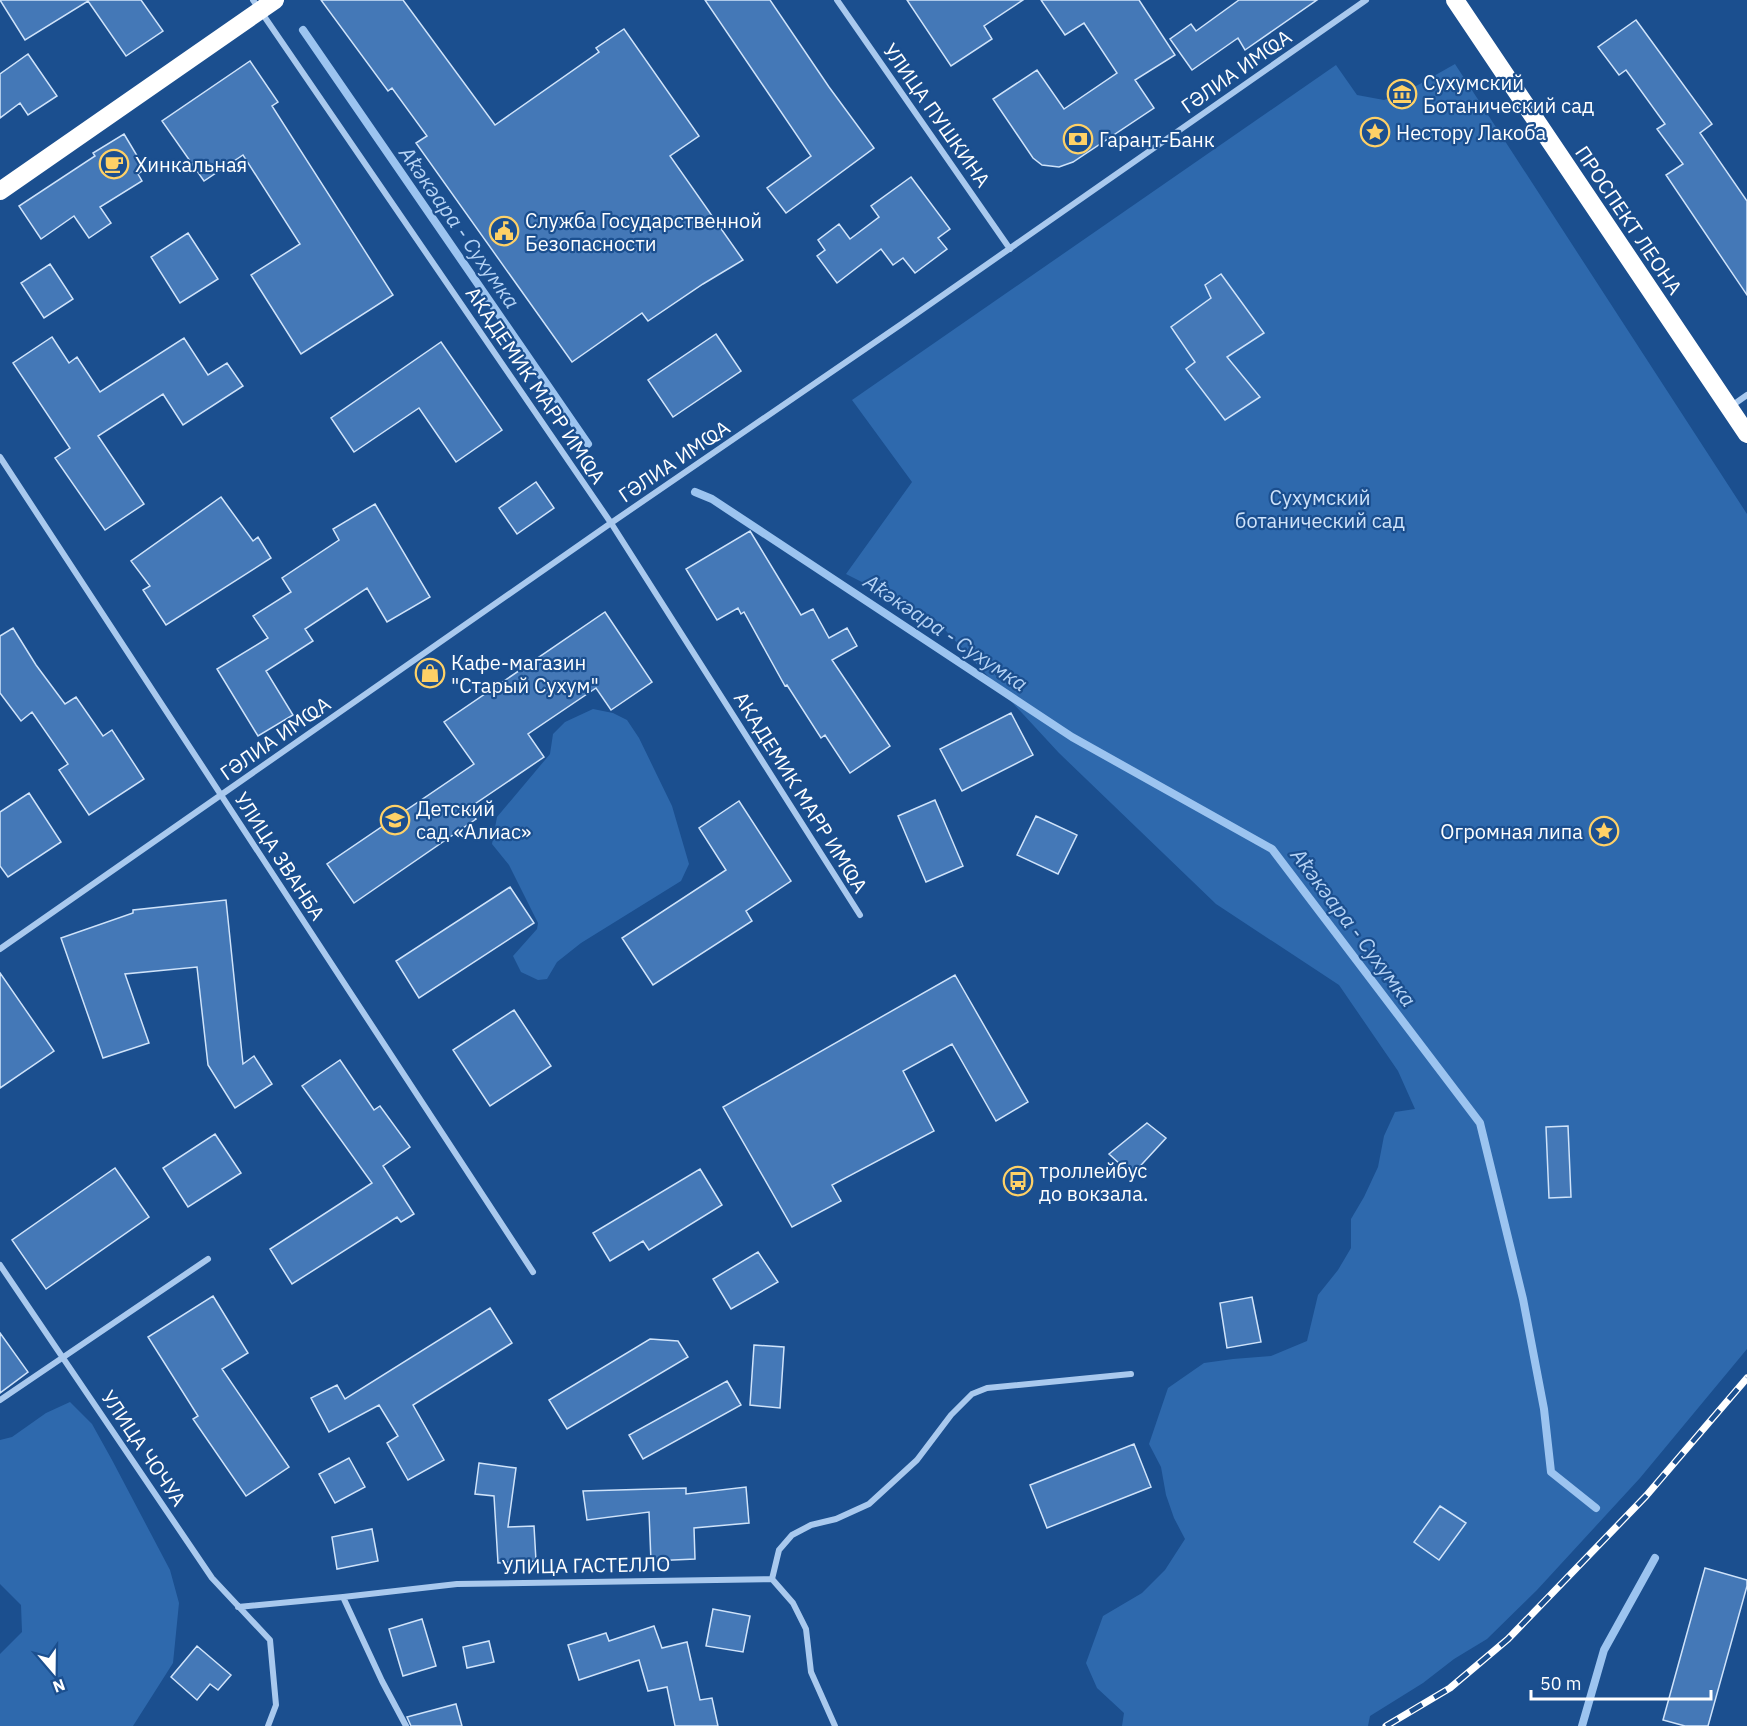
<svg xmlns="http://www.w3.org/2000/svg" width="1747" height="1726" viewBox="0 0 1747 1726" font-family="'IBM Plex Sans',sans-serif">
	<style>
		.green { fill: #2e69ad }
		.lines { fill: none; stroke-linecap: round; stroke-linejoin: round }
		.stream { stroke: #9cc4f0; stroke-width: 8 }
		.building { fill: #4478b7; stroke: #cfe3fa; stroke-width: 1.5 }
		.street { stroke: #a9c9ee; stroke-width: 6 }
		.highway { stroke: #fff; stroke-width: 18 }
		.rail-casing { stroke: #fff; stroke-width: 7 }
		.rail { stroke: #1b4f8f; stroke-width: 4.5; stroke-dasharray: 14; stroke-linecap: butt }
		.labels { text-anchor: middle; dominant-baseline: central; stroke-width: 4.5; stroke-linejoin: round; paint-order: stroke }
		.street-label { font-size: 20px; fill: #fff; stroke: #1b4f8f }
		.poi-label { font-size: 20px; fill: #fff; stroke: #1b4f8f; text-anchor: start }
		.park-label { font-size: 20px; fill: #cfe3fa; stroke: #1b4f8f }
		.water-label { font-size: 21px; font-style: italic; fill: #b5d3f5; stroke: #1b4f8f }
	</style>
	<rect width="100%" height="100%" fill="#1b4f8f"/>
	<path class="green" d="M 1455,64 L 1747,514 L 1747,1349 L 1640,1478 L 1537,1590 L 1487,1639 L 1454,1659 L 1423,1683 L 1370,1716 L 1368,1726 L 1122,1726 L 1124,1713 L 1097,1688 L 1086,1663 L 1103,1616 L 1142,1593 L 1165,1570 L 1185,1539 L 1174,1518 L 1166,1495 L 1161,1467 L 1149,1444 L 1168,1388 L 1204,1363 L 1233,1359 L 1271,1356 L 1307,1341 L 1318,1295 L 1338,1270 L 1351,1248 L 1351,1219 L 1364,1197 L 1378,1167 L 1384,1136 L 1395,1112 L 1415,1109 L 1398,1071 L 1339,985 L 1216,904 L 1059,753 L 935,619 L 846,574 L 912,482 L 852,400 L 1336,65 L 1357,95 L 1384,100 L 1402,94 Z
		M 593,709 L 613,713 L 627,720 L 639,738 L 672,806 L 689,864 L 681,881 L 581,943 L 557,962 L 547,979 L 538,980 L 521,972 L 513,956 L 537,929 L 538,923 L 509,865 L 492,844 L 497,817 L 550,754 L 553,734 L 565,722 Z
		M 70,1402 L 92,1424 L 112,1460 L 170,1570 L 179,1603 L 173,1663 L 133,1726 L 0,1726 L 0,1654 L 22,1632 L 21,1605 L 0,1584 L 0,1440 L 12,1437 L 46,1413 Z"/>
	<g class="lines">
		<path class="stream" d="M 303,30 L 588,444
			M 695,492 L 712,499 L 1072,737 L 1272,849 L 1480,1123 L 1523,1299 L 1544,1409 L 1551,1472 L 1596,1508
			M 1582,1726 L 1604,1650 L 1655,1558"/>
	</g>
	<path class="building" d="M 0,0 L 141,0 L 163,31 L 126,56 L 88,1 L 25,40 Z
		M 321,0 L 403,0 L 495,125 L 599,52 L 596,48 L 624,29 L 699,136 L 670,156 L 743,260 L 703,284 L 648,321 L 642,313 L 572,362 L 416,143 L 427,136 L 392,88 L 388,91 Z
		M 705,0 L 770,0 L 829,87 L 874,148 L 786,213 L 767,188 L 811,156 Z
		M 907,0 L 1023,0 L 984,26 L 992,39 L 951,66 Z
		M 1041,0 L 1139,0 L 1175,55 L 1135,80 L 1154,108 L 1073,162 L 1059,167 L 1042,165 L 1033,158 L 993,99 L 1037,70 L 1064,109 L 1117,73 L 1084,23 L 1065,35 Z
		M 1239,0 L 1317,0 L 1245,50 L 1238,38 L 1192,70 L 1170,39 L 1191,24 L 1196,31 Z
		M 1636,20 L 1712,124 L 1700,133 L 1747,201 L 1747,295 L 1666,175 L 1683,164 L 1657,129 L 1665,124 L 1626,70 L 1619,75 L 1598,47 Z
		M 28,54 L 57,96 L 28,115 L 20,103 L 0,118 L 0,74 Z
		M 250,61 L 278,102 L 272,106 L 393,295 L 301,354 L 251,275 L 300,244 L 243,155 L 204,181 L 162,121 Z
		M 124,134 L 145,169 L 138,174 L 142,181 L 100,207 L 111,223 L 89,238 L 74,216 L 41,239 L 19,206 L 95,156 L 93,153 Z
		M 911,177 L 950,229 L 938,238 L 947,249 L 915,273 L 903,258 L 893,265 L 881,249 L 837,283 L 817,256 L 825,250 L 818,240 L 839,224 L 850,239 L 879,217 L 871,206 Z
		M 188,233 L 218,279 L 180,303 L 151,257 Z
		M 50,264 L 73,299 L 44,318 L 21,283 Z
		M 1221,274 L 1264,333 L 1227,357 L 1260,397 L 1225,420 L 1186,369 L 1195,362 L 1171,327 L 1211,298 L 1205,285 Z
		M 716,334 L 741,371 L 673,417 L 648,380 Z
		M 52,337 L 69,363 L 77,357 L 100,392 L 184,338 L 208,375 L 227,363 L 243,386 L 183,425 L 163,394 L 98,436 L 144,504 L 105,530 L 55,458 L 70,448 L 13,363 Z
		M 441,342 L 502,430 L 456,462 L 419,408 L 354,452 L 331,418 Z
		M 536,482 L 554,508 L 517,534 L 499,508 Z
		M 221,497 L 253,541 L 258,537 L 271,558 L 166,625 L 143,590 L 150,586 L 131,561 Z
		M 375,504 L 430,597 L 387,622 L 367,588 L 305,629 L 313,641 L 266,671 L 293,715 L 258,736 L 217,669 L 268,638 L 253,616 L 291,592 L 282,578 L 339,540 L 333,529 Z
		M 750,531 L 801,615 L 813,609 L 829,638 L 847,628 L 857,646 L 832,660 L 890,746 L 850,773 L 825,735 L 821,738 L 787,685 L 785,686 L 744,612 L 741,614 L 738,608 L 717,620 L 686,569 Z
		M 605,612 L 652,682 L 611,710 L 596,688 L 528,734 L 544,757 L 469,808 L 476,819 L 354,903 L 327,864 L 474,764 L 444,722 Z
		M 13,628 L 36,665 L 65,704 L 76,697 L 103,736 L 112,730 L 144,779 L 89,815 L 59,770 L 68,764 L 32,712 L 21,721 L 0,693 L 0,636 Z
		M 1011,713 L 1033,755 L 962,791 L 940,749 Z
		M 29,793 L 61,842 L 8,877 L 0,866 L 0,812 Z
		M 935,800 L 963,866 L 926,882 L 898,816 Z
		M 739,801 L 791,881 L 746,911 L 752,921 L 653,985 L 622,938 L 726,870 L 699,828 Z
		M 1036,816 L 1077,835 L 1058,874 L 1017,855 Z
		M 510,887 L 534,923 L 419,998 L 396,961 Z
		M 226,900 L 243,1064 L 254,1056 L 272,1084 L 235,1108 L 208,1065 L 197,967 L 125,974 L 149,1043 L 103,1058 L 61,938 L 133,913 L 133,910 Z
		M 0,973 L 54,1051 L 0,1088 Z
		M 955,975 L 1028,1102 L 996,1121 L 952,1044 L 903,1071 L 934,1131 L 832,1185 L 841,1201 L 792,1227 L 723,1107 Z
		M 514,1010 L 551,1066 L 490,1106 L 453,1050 Z
		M 340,1060 L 374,1110 L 380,1106 L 410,1147 L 383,1166 L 414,1214 L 401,1222 L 397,1217 L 292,1284 L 270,1249 L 372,1183 L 302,1086 Z
		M 1147,1123 L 1166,1138 L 1132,1175 L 1109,1154 Z
		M 1568,1126 L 1571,1197 L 1549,1198 L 1546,1127 Z
		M 215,1134 L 241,1173 L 188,1207 L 163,1168 Z
		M 115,1168 L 149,1217 L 46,1289 L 12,1240 Z
		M 700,1169 L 722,1205 L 649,1250 L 643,1241 L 610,1261 L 593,1233 Z
		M 758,1252 L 778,1282 L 731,1309 L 713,1279 Z
		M 213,1296 L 248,1353 L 222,1369 L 289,1467 L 246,1496 L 193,1419 L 198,1416 L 148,1337 Z
		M 1252,1297 L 1261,1342 L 1227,1348 L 1220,1303 Z
		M 490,1308 L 512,1343 L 413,1405 L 444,1460 L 408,1480 L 387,1443 L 398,1436 L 379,1405 L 329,1432 L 311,1398 L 337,1385 L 345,1399 Z
		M 0,1333 L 28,1372 L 0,1393 Z
		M 650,1339 L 678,1341 L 688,1357 L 567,1429 L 549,1400 Z
		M 754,1345 L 784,1347 L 780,1408 L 750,1405 Z
		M 727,1381 L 741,1405 L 643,1459 L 629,1435 Z
		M 1134,1444 L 1151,1487 L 1047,1528 L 1030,1485 Z
		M 349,1458 L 365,1487 L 335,1503 L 319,1474 Z
		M 479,1463 L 516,1468 L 508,1527 L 534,1526 L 536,1561 L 498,1563 L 494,1496 L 475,1494 Z
		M 746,1487 L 749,1523 L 694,1528 L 695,1559 L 651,1561 L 649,1512 L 587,1520 L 583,1491 L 686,1488 L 686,1494 Z
		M 1440,1506 L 1466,1523 L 1439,1560 L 1414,1542 Z
		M 372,1529 L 378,1561 L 337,1569 L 332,1537 Z
		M 1705,1568 L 1747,1580 L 1747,1586 L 1708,1726 L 1685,1726 L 1663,1720 Z
		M 713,1609 L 750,1616 L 743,1652 L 706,1646 Z
		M 422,1619 L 436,1666 L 403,1676 L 389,1629 Z
		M 654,1626 L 662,1648 L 687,1642 L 700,1700 L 712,1698 L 718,1726 L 675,1726 L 667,1687 L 648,1691 L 639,1660 L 579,1680 L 568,1645 L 606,1633 L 609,1641 Z
		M 489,1641 L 494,1662 L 467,1668 L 463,1647 Z
		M 197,1646 L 231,1675 L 218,1690 L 210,1684 L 197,1700 L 171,1677 Z
		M 456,1704 L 462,1726 L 411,1726 L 407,1717 Z"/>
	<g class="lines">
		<path class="street" d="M 253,0 L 611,523 L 860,915
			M 837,0 L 1010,249
			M 1730,407 L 1747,395
			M 0,457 L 533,1272
			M 0,949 L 611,523 L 903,323 L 1366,0
			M 0,1265 L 212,1578 L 270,1640 L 276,1705 L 268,1726
			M 0,1400 L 208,1259
			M 772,1579 L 779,1550 L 792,1535 L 811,1525 L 836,1519 L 869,1504 L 917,1460 L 951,1415 L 972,1394 L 987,1388 L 1131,1374
			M 343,1597 L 382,1681 L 406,1726
			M 238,1607 L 343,1597 L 457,1584 L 772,1579 L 793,1603 L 806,1629 L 811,1672 L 835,1726"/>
		<path class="highway" d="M 1455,0 L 1747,434
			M 0,191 L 275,0"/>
		<g class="rail-casing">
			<path id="rail" d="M 1386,1726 L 1450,1688 L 1508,1639 L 1646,1496 L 1747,1378"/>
		</g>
		<use href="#rail" class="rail"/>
	</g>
	<defs>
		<g id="museum-ring" transform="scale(1.5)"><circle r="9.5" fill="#1b4f8f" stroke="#ffd166" stroke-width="1.5"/><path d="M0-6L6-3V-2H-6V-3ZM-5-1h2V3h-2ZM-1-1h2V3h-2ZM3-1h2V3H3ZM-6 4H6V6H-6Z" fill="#ffd166"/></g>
		<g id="sight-ring" transform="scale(1.5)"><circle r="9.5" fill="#1b4f8f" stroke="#ffd166" stroke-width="1.5"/><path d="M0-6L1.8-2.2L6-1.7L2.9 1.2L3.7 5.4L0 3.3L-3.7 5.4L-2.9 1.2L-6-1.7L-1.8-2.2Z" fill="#ffd166"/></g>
		<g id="bank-ring" transform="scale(1.5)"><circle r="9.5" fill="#1b4f8f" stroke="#ffd166" stroke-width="1.5"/><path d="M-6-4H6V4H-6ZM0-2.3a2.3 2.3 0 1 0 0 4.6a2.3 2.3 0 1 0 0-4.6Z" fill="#ffd166"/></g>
		<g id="cafe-ring" transform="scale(1.5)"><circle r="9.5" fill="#1b4f8f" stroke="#ffd166" stroke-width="1.5"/><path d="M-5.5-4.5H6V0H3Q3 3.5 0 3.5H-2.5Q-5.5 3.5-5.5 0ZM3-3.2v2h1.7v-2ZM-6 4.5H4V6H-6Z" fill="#ffd166"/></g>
		<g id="civic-ring" transform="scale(1.5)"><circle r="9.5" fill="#1b4f8f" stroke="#ffd166" stroke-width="1.5"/><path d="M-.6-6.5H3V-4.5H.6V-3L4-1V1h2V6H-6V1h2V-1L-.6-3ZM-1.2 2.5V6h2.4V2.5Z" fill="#ffd166"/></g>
		<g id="shop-ring" transform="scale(1.5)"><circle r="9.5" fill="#1b4f8f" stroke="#ffd166" stroke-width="1.5"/><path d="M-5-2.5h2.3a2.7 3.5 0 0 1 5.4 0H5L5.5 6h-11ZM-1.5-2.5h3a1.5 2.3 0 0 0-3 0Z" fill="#ffd166"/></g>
		<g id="school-ring" transform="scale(1.5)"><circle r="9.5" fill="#1b4f8f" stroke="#ffd166" stroke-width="1.5"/><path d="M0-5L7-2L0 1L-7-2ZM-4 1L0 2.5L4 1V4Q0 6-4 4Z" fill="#ffd166"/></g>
		<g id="bus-ring" transform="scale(1.5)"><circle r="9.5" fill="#1b4f8f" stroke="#ffd166" stroke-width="1.5"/><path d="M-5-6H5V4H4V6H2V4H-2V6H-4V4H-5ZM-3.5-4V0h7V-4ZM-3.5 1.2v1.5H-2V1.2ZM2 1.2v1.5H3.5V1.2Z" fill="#ffd166"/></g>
	</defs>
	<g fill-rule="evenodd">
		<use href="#museum-ring" x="1402" y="94"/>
		<use href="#sight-ring" x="1375" y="132"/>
		<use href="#bank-ring" x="1078" y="139"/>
		<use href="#cafe-ring" x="114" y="164"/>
		<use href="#civic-ring" x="504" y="231"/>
		<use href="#shop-ring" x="430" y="673"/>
		<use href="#school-ring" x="395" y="820"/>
		<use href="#sight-ring" x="1604" y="831"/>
		<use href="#bus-ring" x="1018" y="1181"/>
	</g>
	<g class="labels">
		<g class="street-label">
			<text transform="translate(1236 71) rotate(-35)">ГӘЛИА ИМҨА</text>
			<text transform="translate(937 115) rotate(55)">УЛИЦА ПУШКИНА</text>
			<text transform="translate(1629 220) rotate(56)">ПРОСПЕКТ ЛЕОНА</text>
			<text transform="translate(536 385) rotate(56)">АКАДЕМИК МАРР ИМҨА</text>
			<text transform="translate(674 461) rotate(-34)">ГӘЛИА ИМҨА</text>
			<text transform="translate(275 738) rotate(-35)">ГӘЛИА ИМҨА</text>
			<text transform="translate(801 792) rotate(58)">АКАДЕМИК МАРР ИМҨА</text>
			<text transform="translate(280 856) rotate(57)">УЛИЦА ЗВАНБА</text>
			<text transform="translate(144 1448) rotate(56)">УЛИЦА ЧОЧУА</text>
			<text transform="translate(586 1565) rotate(-1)">УЛИЦА ГАСТЕЛЛО</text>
		</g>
		<g class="poi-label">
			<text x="1423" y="82">Сухумский<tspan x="1423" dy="23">Ботанический сад</tspan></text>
			<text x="1396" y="132">Нестору Лакоба</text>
			<text x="1099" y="139">Гарант-Банк</text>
			<text x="135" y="164">Хинкальная</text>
			<text x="525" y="220">Служба Государственной<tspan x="525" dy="23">Безопасности</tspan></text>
			<text x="451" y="662">Кафе-магазин<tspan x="451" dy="23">"Старый Сухум"</tspan></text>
			<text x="416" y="808">Детский<tspan x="416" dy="23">сад «Алиас»</tspan></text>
			<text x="1583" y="831" text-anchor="end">Огромная липа</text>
			<text x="1039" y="1170">троллейбус<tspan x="1039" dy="23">до вокзала.</tspan></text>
		</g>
		<g class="park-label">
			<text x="1320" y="497">Сухумский<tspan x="1320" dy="23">ботанический сад</tspan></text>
		</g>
		<g class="water-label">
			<text transform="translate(460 227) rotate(55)">Аҟәкәара - Сухумка</text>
			<text transform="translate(946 632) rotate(34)">Аҟәкәара - Сухумка</text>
			<text transform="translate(1354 927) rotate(53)">Аҟәкәара - Сухумка</text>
		</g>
	</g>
	<g transform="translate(54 1672) rotate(160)" stroke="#1b4f8f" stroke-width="4.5" paint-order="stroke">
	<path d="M0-4.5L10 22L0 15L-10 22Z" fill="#ffffff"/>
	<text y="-9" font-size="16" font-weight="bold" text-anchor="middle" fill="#ffffff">N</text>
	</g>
	<path d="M1531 1690v9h180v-9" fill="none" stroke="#ffffff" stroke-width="3"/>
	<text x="1540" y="1690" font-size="18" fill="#ffffff" stroke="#1b4f8f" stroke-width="4.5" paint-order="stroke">50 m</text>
</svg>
